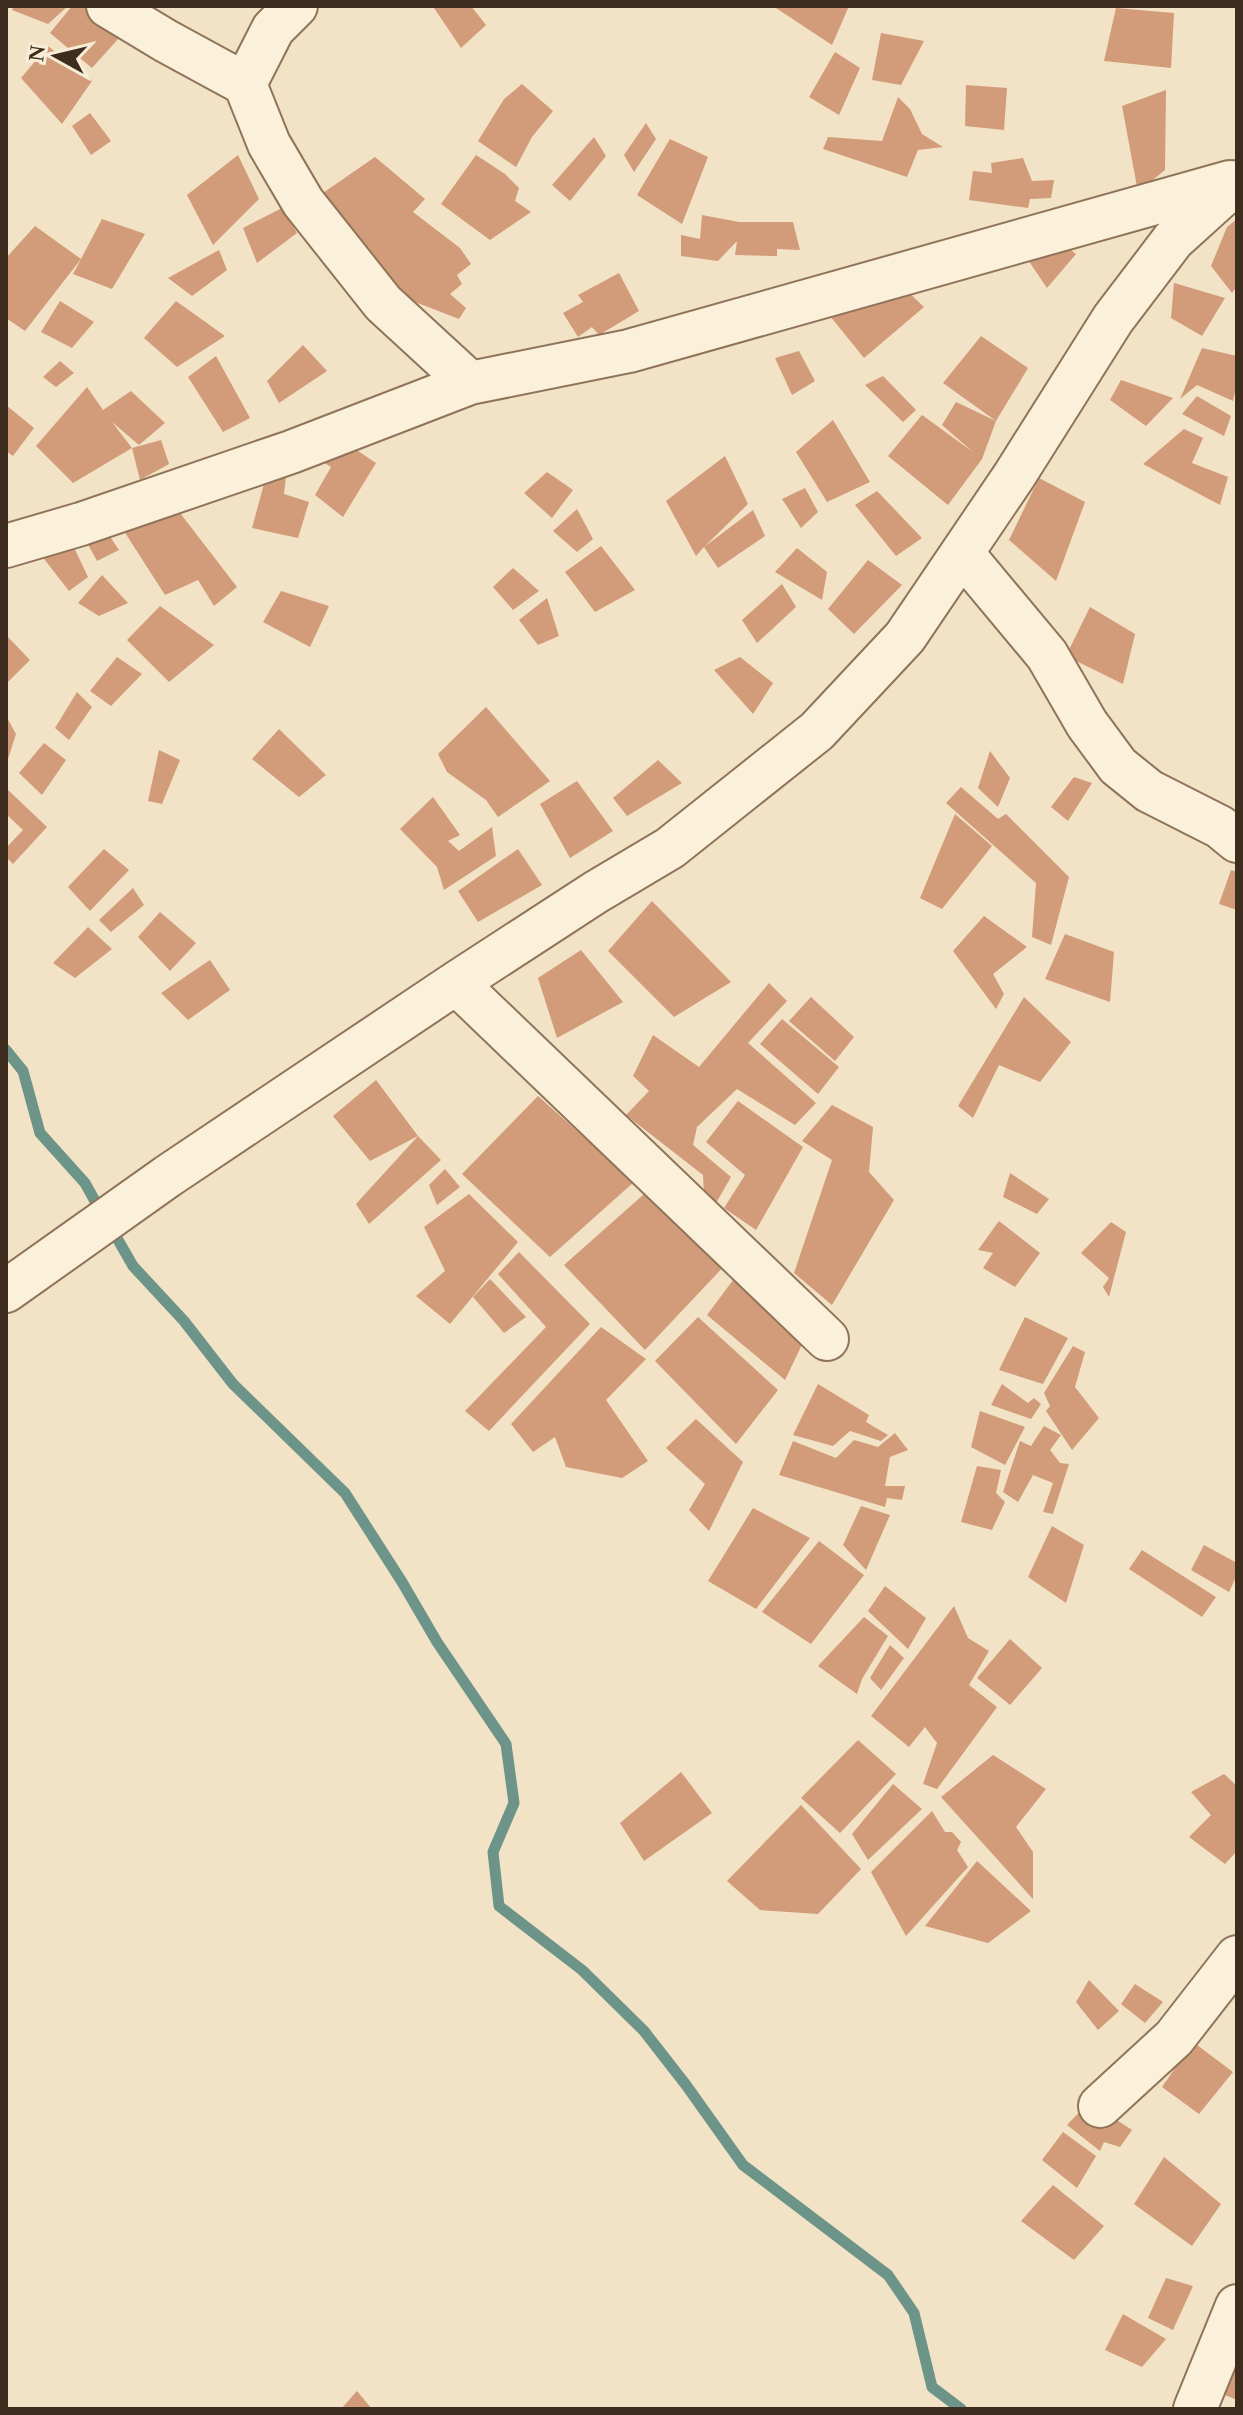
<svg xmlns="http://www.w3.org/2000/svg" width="1243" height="2415" viewBox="0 0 1243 2415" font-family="'Times New Roman',serif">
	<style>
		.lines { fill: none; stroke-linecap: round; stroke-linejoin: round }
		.stream { stroke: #6d9489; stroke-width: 11 }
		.building { fill: #d29b79 }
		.minor-casing { stroke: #8f745a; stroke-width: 46 }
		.minor { stroke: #fbf0da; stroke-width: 42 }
	</style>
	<rect width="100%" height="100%" fill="#f2e3c6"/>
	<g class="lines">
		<path class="stream" d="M 6,1050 L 23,1071 L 40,1133 L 85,1183 L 101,1212
			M 110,1226 L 133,1266 L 184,1321 L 233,1384 L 345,1493 L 402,1582 L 437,1642 L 506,1744 L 514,1803 L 493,1852 L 499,1906 L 582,1970 L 644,2031 L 686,2085 L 743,2165 L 888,2275 L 914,2313 L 932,2387 L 961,2409"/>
	</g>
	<path class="building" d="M 14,6 L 68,6 L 48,24 L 12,10 Z
		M 72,6 L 93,6 L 128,28 L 92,68 L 50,33 Z
		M 437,6 L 471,6 L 486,25 L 461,48 L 434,8 Z
		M 773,6 L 822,7 L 849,6 L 832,45 Z
		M 1116,8 L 1174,13 L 1171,68 L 1104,61 Z
		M 881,33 L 924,41 L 901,85 L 872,80 Z
		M 48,46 L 92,81 L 62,124 L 21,78 Z
		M 835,52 L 860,68 L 839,115 L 809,97 Z
		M 522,84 L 553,111 L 532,137 L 516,167 L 478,141 L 504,99 Z
		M 966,85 L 1007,88 L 1004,130 L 965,126 Z
		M 1166,90 L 1165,170 L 1138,192 L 1122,106 Z
		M 898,97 L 910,109 L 922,134 L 943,147 L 918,150 L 907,177 L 823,149 L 828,137 L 882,141 Z
		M 90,113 L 111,141 L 91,155 L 72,126 Z
		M 646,123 L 656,139 L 634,172 L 624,155 Z
		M 594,137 L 606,156 L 570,201 L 552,185 Z
		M 670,139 L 708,157 L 682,224 L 637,195 Z
		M 238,155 L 259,199 L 213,245 L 187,195 Z
		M 476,155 L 505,174 L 519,188 L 515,201 L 531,212 L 490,240 L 441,204 Z
		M 375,157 L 425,199 L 413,212 L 460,248 L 471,264 L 457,275 L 462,284 L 450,294 L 466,308 L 459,319 L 410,300 L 358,252 L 320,195 Z
		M 1023,158 L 1032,181 L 1054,180 L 1051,198 L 1030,199 L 1028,208 L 969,200 L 973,171 L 992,173 L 991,163 Z
		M 282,208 L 297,233 L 257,263 L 243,228 Z
		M 702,215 L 739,222 L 793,222 L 800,250 L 777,249 L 777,256 L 735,255 L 737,241 L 718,261 L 681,256 L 681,235 L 700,239 Z
		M 102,219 L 145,234 L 112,289 L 73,274 L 81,259 L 25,331 L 6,318 L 6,258 L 35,226 L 81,259 Z
		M 1237,219 L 1237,286 L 1232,293 L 1211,266 L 1227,227 Z
		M 1057,239 L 1076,254 L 1047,288 L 1022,251 Z
		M 219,250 L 227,270 L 192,296 L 168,278 Z
		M 619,273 L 639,311 L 599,335 L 592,327 L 578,337 L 563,313 L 583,302 L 578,295 Z
		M 1174,283 L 1225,298 L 1202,336 L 1171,318 Z
		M 901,285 L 924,307 L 864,358 L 830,316 Z
		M 60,301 L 94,322 L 72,348 L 41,332 Z
		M 176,301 L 225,336 L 177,367 L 144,338 Z
		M 981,336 L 1028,368 L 996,421 L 982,459 L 948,505 L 888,456 L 922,415 L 973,452 L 942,425 L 956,402 L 996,421 L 943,383 Z
		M 303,345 L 327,371 L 279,403 L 267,381 Z
		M 1202,348 L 1237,356 L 1237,382 L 1233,401 L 1197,385 L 1180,399 Z
		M 799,351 L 815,381 L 792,395 L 775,358 Z
		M 216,356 L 250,418 L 223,432 L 188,377 Z
		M 60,361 L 74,373 L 56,387 L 43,377 Z
		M 883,376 L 916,410 L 903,422 L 865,385 Z
		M 1121,380 L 1173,398 L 1146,426 L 1110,400 Z
		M 87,387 L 103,410 L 131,391 L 165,423 L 139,445 L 112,422 L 132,448 L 73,483 L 36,446 Z
		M 1197,396 L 1231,416 L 1224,436 L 1182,414 Z
		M 6,405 L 34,428 L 13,456 L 6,451 Z
		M 833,420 L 870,482 L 827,502 L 796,452 Z
		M 1184,429 L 1203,438 L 1192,463 L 1228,477 L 1220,505 L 1143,464 Z
		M 161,440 L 169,464 L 140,480 L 132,448 Z
		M 346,443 L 376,463 L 343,517 L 315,495 L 331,467 L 309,453 Z
		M 725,456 L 748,504 L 704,547 L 753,510 L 765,536 L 718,568 L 704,547 L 696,556 L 666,501 Z
		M 271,458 L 287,467 L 284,494 L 309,502 L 298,538 L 252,528 Z
		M 547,472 L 573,490 L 552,518 L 524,493 Z
		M 1039,478 L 1085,502 L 1056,581 L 1009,540 Z
		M 805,488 L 818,512 L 801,528 L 782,499 Z
		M 877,491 L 922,538 L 896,556 L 855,505 Z
		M 177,509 L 237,587 L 214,606 L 198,580 L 165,595 L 122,528 Z
		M 577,509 L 593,539 L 577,552 L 553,531 Z
		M 107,532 L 119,550 L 97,561 L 85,539 Z
		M 69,537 L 88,577 L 69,591 L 41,555 Z
		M 601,546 L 635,590 L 595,612 L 565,572 Z
		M 797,548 L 827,572 L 822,600 L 775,572 Z
		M 868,560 L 902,585 L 854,634 L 828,609 Z
		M 513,568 L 539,591 L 513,610 L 493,587 Z
		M 102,575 L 128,603 L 99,616 L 78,603 Z
		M 782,584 L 796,607 L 757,643 L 742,620 Z
		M 281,591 L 329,606 L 310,647 L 263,622 Z
		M 547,598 L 559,636 L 538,645 L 519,620 Z
		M 160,606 L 214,645 L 169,682 L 127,640 Z
		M 1090,607 L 1135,634 L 1123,684 L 1066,656 Z
		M 6,635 L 30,660 L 6,684 Z
		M 117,657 L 142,674 L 111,706 L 90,691 Z
		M 740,657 L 773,683 L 753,714 L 714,670 Z
		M 77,692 L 92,707 L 69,740 L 55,728 Z
		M 486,707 L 550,781 L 498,817 L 486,800 L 447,772 L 438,754 Z
		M 6,716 L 16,734 L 7,762 L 6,762 Z
		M 279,729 L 326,775 L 299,797 L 252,759 Z
		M 44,743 L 66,760 L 42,795 L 19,773 Z
		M 159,750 L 180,760 L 162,804 L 148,801 Z
		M 990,751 L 1010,778 L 998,807 L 978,788 Z
		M 658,760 L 682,783 L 627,816 L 613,798 Z
		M 1074,777 L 1092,783 L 1068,821 L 1051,807 Z
		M 577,781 L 613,831 L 570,858 L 540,804 Z
		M 961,787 L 998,819 L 1006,814 L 1069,877 L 1051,945 L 1032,937 L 1036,883 L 946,803 Z
		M 8,790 L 47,827 L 13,864 L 6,857 L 6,848 L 23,830 L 6,814 Z
		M 433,797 L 460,835 L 448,841 L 459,851 L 492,827 L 496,856 L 444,890 L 437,867 L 400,829 Z
		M 955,814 L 992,846 L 942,909 L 920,898 Z
		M 104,849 L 129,870 L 90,911 L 68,887 Z
		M 518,849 L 542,885 L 478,922 L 458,891 Z
		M 1231,870 L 1237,872 L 1237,910 L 1219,904 Z
		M 133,888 L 144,905 L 111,932 L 99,920 Z
		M 652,901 L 731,982 L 674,1017 L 608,951 Z
		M 160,912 L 196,943 L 170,971 L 138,937 Z
		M 984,916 L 1027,947 L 993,974 L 1004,994 L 996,1009 L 953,951 Z
		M 88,927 L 112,949 L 75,978 L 53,963 Z
		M 1065,934 L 1114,952 L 1110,1002 L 1045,979 Z
		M 581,950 L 623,1002 L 557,1038 L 538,978 Z
		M 210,960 L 230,990 L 188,1020 L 161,993 Z
		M 769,983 L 787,1001 L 748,1043 L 816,1103 L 795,1125 L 737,1089 L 697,1127 L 693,1145 L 731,1177 L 716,1203 L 704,1195 L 703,1175 L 626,1115 L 649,1091 L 633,1076 L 653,1035 L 699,1067 Z
		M 811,997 L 854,1037 L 835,1061 L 789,1021 Z
		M 1024,997 L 1071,1042 L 1040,1082 L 999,1065 L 973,1118 L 958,1106 Z
		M 782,1019 L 839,1067 L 818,1094 L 760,1044 Z
		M 376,1080 L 418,1136 L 441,1160 L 369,1224 L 356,1204 L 418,1136 L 370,1161 L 333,1116 Z
		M 538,1096 L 634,1182 L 550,1257 L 462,1174 Z
		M 738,1101 L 803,1147 L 756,1230 L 724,1208 L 745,1175 L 706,1142 Z
		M 832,1105 L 873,1127 L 869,1172 L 894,1200 L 832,1305 L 794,1273 L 832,1160 L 802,1141 Z
		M 445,1169 L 460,1187 L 437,1205 L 429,1185 Z
		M 1010,1173 L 1049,1199 L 1037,1214 L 1003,1197 Z
		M 652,1187 L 728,1262 L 645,1350 L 564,1265 Z
		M 469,1194 L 518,1242 L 450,1324 L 416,1296 L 445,1271 L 424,1227 Z
		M 999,1221 L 1040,1253 L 1015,1287 L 983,1268 L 993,1253 L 978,1250 Z
		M 1111,1222 L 1126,1232 L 1109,1297 L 1103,1287 L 1109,1278 L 1081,1253 Z
		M 519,1252 L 590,1324 L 489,1431 L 465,1411 L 546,1327 L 498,1274 Z
		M 739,1272 L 807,1334 L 785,1380 L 707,1315 Z
		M 490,1279 L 526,1317 L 504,1333 L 473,1297 Z
		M 698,1317 L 778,1390 L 736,1444 L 655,1361 Z
		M 1025,1317 L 1068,1338 L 1043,1384 L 999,1370 Z
		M 601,1327 L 646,1359 L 606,1400 L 648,1461 L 622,1478 L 566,1467 L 555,1437 L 533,1452 L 511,1424 Z
		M 1073,1346 L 1085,1352 L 1075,1387 L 1099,1418 L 1072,1450 L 1046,1411 L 1050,1406 L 1044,1393 Z
		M 818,1384 L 869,1415 L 866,1422 L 888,1435 L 881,1441 L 850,1431 L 833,1446 L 793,1435 Z
		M 1002,1384 L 1028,1403 L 1034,1398 L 1041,1404 L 1031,1419 L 991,1405 Z
		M 980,1411 L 1025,1427 L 1005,1465 L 971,1447 Z
		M 696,1419 L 743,1462 L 709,1531 L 689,1510 L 705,1484 L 666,1448 Z
		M 1044,1426 L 1061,1435 L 1050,1450 L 1060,1463 L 1069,1464 L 1053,1514 L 1043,1512 L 1053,1483 L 1033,1475 L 1018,1502 L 1003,1492 L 1020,1441 L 1031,1446 Z
		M 895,1433 L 908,1450 L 890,1457 L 885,1486 L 905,1486 L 902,1500 L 887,1498 L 885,1507 L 779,1475 L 793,1441 L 836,1458 L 854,1440 L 878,1447 Z
		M 977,1466 L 1001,1470 L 996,1493 L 1005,1502 L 992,1530 L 961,1522 Z
		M 861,1506 L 890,1515 L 866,1570 L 843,1545 Z
		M 753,1508 L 810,1538 L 756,1609 L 708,1581 Z
		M 1052,1526 L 1084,1545 L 1066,1603 L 1028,1577 Z
		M 819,1541 L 864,1575 L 811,1644 L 762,1612 Z
		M 1204,1545 L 1237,1563 L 1237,1575 L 1229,1592 L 1191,1570 Z
		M 1142,1550 L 1216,1597 L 1202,1617 L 1129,1569 Z
		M 885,1586 L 926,1618 L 908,1649 L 868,1611 Z
		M 954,1606 L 968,1638 L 989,1651 L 969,1685 L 997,1707 L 937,1789 L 923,1784 L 937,1743 L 925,1727 L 909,1747 L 871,1716 Z
		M 864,1617 L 888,1636 L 862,1679 L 857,1694 L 818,1666 Z
		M 1010,1639 L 1042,1668 L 1010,1705 L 977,1678 Z
		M 890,1645 L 904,1658 L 881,1690 L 870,1678 Z
		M 858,1740 L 896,1774 L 840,1833 L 801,1798 Z
		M 993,1755 L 1046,1789 L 1016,1827 L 1033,1852 L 1033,1899 L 941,1797 Z
		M 681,1772 L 712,1813 L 644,1861 L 620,1823 Z
		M 1224,1774 L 1237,1786 L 1237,1851 L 1225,1864 L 1189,1837 L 1211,1815 L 1191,1792 Z
		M 893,1784 L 922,1809 L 868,1860 L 852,1834 Z
		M 801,1805 L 861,1869 L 818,1914 L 760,1910 L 727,1881 Z
		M 932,1811 L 945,1832 L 952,1832 L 961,1842 L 957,1850 L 968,1867 L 906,1936 L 871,1872 Z
		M 977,1861 L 1031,1911 L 988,1943 L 925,1926 Z
		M 1089,1980 L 1119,2011 L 1098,2030 L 1076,2002 Z
		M 1135,1984 L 1163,2002 L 1145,2023 L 1121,2004 Z
		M 1193,2042 L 1233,2072 L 1199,2114 L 1162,2087 Z
		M 1089,2102 L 1132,2130 L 1120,2147 L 1104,2142 L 1100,2151 L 1067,2125 Z
		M 1063,2132 L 1096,2156 L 1077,2188 L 1042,2160 Z
		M 1164,2157 L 1221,2204 L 1192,2246 L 1134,2204 Z
		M 1053,2185 L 1104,2226 L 1074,2260 L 1021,2221 Z
		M 1166,2278 L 1193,2286 L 1173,2330 L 1148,2318 Z
		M 1123,2314 L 1166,2339 L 1142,2367 L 1105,2350 Z
		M 1237,2333 L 1237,2400 L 1211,2389 Z
		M 357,2391 L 372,2409 L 341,2409 Z"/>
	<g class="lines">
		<g class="minor-casing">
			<path id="minor" d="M 108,6 L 166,41 L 245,84 L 269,144 L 303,202 L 383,303 L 470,383
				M 245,84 L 273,29 L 296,6
				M 6,546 L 81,524 L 291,452 L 470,383 L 629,351 L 1230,182
				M 962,553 L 1047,655 L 1087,724 L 1118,766 L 1149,791 L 1220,827 L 1237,841
				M 456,983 L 827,1339
				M 6,1291 L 168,1176 L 456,983 L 596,892 L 670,848 L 817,731 L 905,637 L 1014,476 L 1113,319 L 1173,240 L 1237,182
				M 1100,2106 L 1174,2038 L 1237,1957
				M 1195,2409 L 1237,2306"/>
		</g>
		<use href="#minor" class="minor"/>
	</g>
	<rect width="1243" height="2415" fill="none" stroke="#3e2d1f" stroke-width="16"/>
	<g transform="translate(56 56) rotate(278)" stroke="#f8edd6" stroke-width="6" paint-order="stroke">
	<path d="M0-6L14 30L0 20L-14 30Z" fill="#3e2d1f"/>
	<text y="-12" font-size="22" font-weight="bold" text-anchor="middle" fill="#3e2d1f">N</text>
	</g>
</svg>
